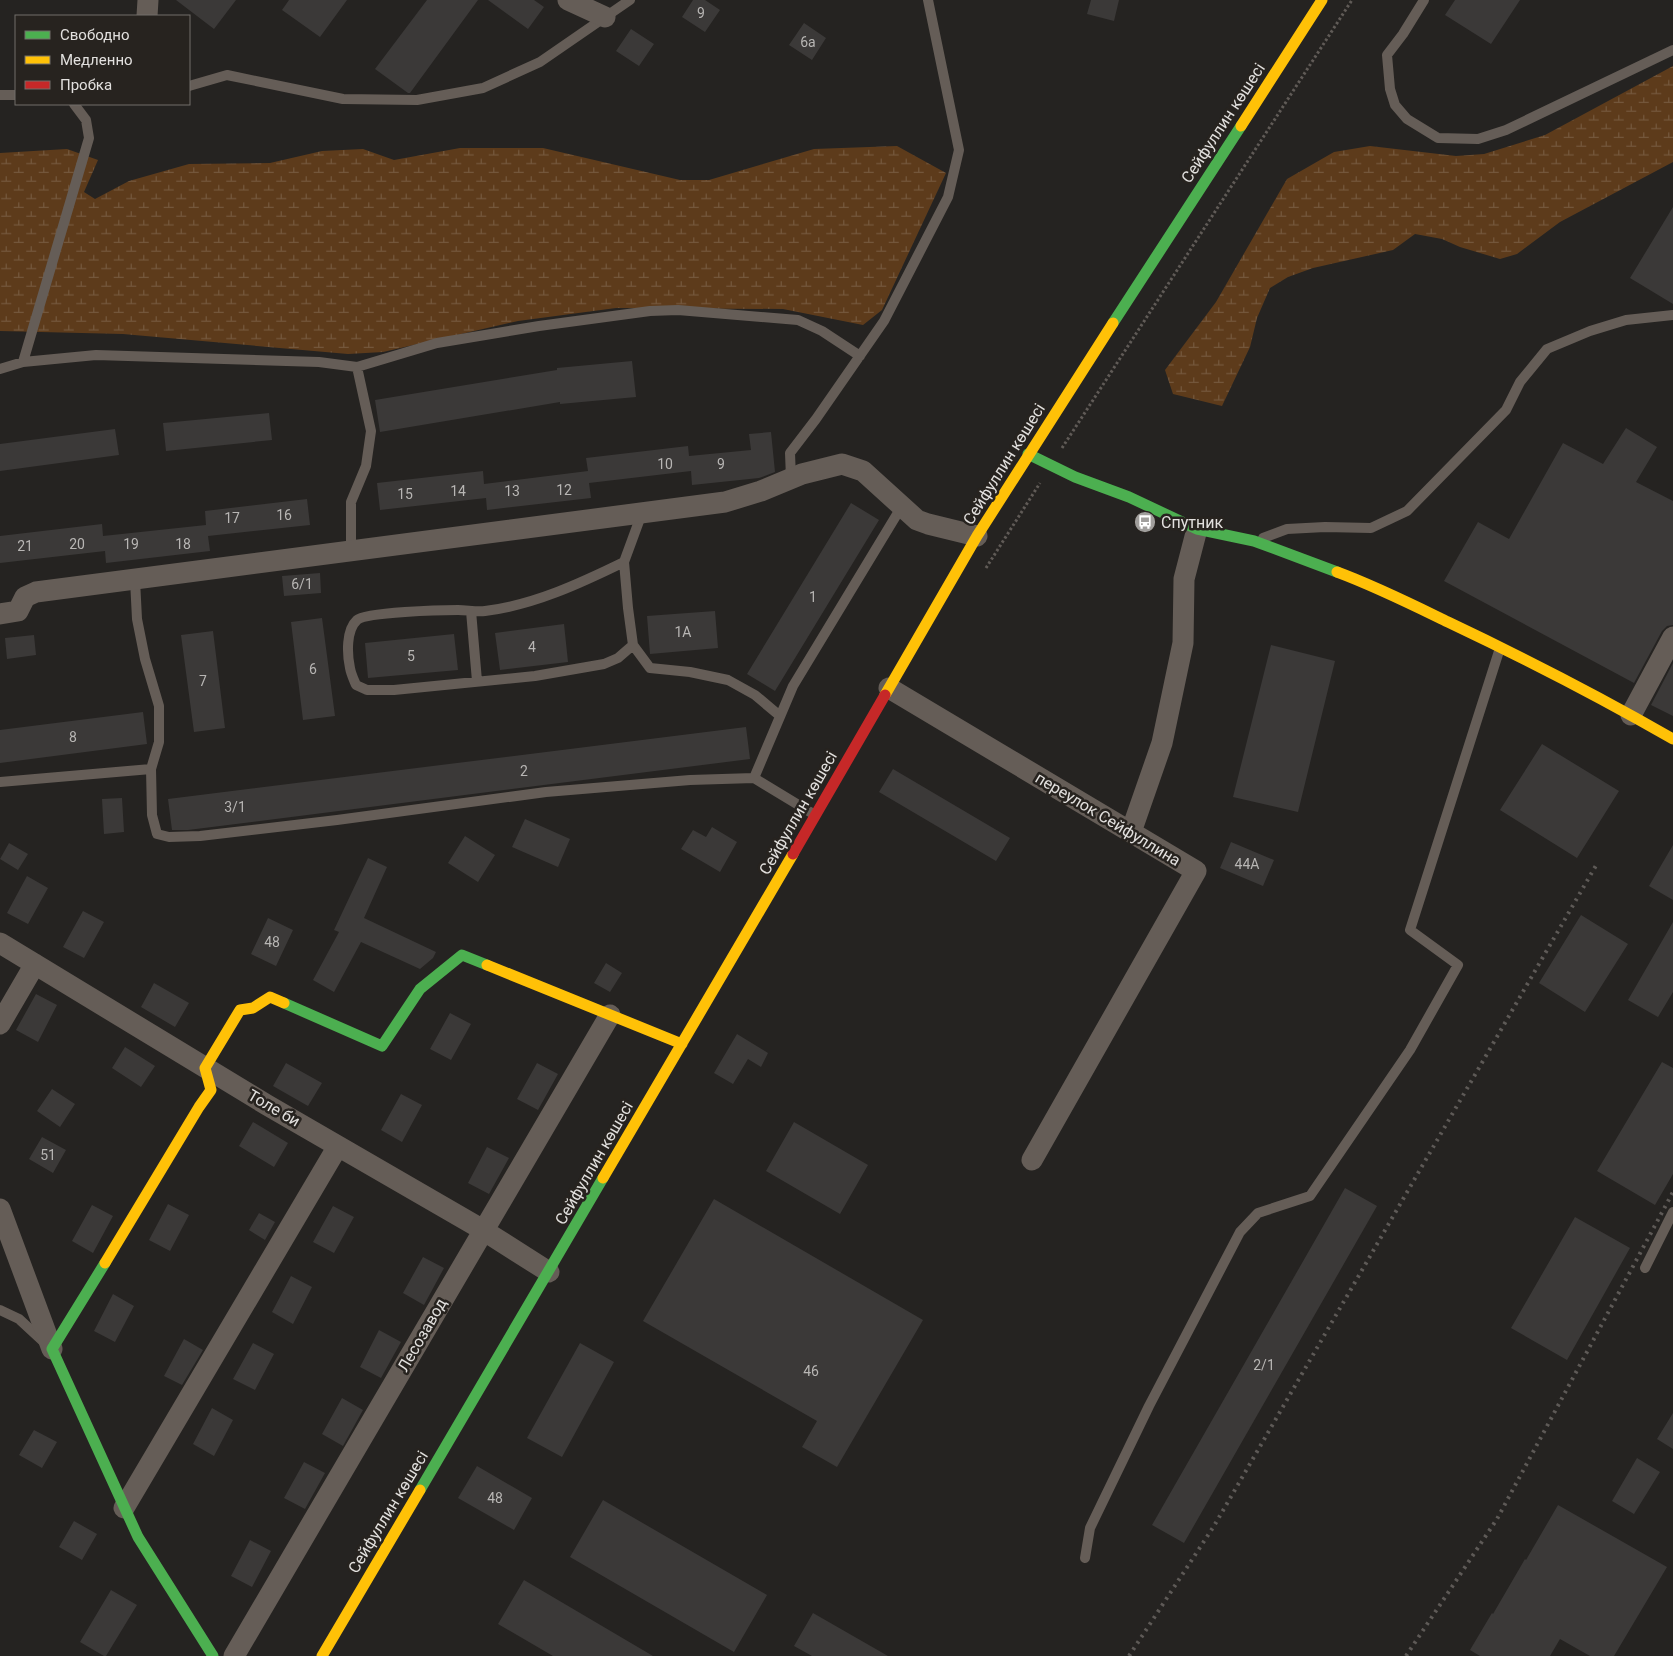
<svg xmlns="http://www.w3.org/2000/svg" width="1673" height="1656" viewBox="0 0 1673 1656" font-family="Roboto,sans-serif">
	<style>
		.wetland { fill: url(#wetland-marsh) }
		.building { fill: #3b3938 }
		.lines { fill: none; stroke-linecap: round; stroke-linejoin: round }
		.path { stroke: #605b57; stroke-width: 3; stroke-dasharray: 2.5 2.5; stroke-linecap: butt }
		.lane { stroke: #655d57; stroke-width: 10 }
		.street { stroke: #655d57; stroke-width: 21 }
		.fast { stroke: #4caf50; stroke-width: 11 }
		.slow { stroke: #ffc107; stroke-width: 11 }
		.jam { stroke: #c62828; stroke-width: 11 }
		.rail { stroke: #5e5a57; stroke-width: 4; stroke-dasharray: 2.5 5; stroke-linecap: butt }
		.labels { text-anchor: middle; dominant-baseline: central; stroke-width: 5; stroke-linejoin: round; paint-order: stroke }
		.number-label { font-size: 14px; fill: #b8b6b4 }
		.street-label { font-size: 16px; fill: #e2e0de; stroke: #27231f }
		.poi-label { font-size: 16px; fill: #e2e0de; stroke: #27231f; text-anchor: start }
	</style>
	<defs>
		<pattern id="wetland-marsh" width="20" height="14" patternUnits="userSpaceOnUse" patternTransform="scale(1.25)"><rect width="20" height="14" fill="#5d3b1b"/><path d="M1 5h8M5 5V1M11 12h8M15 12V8" fill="none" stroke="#74573c"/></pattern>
	</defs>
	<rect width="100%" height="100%" fill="#252321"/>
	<path class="wetland" d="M 1673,66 L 1673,162 L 1560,222 L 1517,254 L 1500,259 L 1460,247 L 1442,239 L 1415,234 L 1393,250 L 1313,268 L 1288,277 L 1270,288 L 1257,318 L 1250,347 L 1222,406 L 1173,394 L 1165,370 L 1216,302 L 1287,179 L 1334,152 L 1370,146 L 1456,156 L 1484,154 L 1545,135 Z
		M 897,146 L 946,173 L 882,310 L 863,325 L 783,309 L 616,308 L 518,321 L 383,352 L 348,354 L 123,334 L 0,331 L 0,153 L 67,149 L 98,160 L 84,192 L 95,199 L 129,181 L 189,164 L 270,163 L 322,151 L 363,149 L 394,160 L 460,148 L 543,148 L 680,180 L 709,180 L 814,149 Z"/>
	<path class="building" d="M 176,0 L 236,0 L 214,29 Z
		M 289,0 L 347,0 L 320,37 L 282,10 Z
		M 427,0 L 478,0 L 410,93 L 408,93 L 375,69 Z
		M 488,0 L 534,0 L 544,7 L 528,29 Z
		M 693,0 L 705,0 L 720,10 L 705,32 L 682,17 Z
		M 1091,0 L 1119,0 L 1114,21 L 1087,14 Z
		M 1455,0 L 1520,0 L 1491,44 L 1445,15 Z
		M 804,23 L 826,38 L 812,60 L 789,45 Z
		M 631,29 L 654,44 L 639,66 L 616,51 Z
		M 1673,207 L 1673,304 L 1630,278 Z
		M 632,361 L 636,397 L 560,404 L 560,402 L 380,432 L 375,400 L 557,370 L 557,368 Z
		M 269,413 L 272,440 L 166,451 L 163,423 Z
		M 1626,428 L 1657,447 L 1636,482 L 1673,501 L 1673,625 L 1667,626 L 1662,631 L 1634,683 L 1444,581 L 1478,522 L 1509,539 L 1563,443 L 1603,464 Z
		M 115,429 L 119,455 L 0,471 L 0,444 Z
		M 771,432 L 775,472 L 759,478 L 692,485 L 691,471 L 589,483 L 591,498 L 487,510 L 486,498 L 380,510 L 377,483 L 483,471 L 484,484 L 588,471 L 586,458 L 688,446 L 689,456 L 751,450 L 749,434 Z
		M 307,499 L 310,525 L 208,536 L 210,551 L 106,563 L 105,551 L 0,563 L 0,536 L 102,524 L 103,536 L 206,525 L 205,511 Z
		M 851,503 L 879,520 L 775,691 L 747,674 Z
		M 320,573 L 321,593 L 284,596 L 282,576 Z
		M 715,611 L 718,648 L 650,654 L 647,616 Z
		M 322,618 L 335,716 L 303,720 L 291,622 Z
		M 564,624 L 568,662 L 500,670 L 495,633 Z
		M 213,631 L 225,728 L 194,732 L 181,635 Z
		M 454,634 L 458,670 L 368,678 L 365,643 Z
		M 34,635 L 36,655 L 7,659 L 5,638 Z
		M 1271,645 L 1335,661 L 1298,812 L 1233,797 Z
		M 1673,663 L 1673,716 L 1651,705 Z
		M 143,712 L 147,744 L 0,763 L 0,730 Z
		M 746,727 L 750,759 L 188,830 L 172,830 L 168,799 Z
		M 1542,744 L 1619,791 L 1577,858 L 1500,810 Z
		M 893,769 L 1010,838 L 996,861 L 879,792 Z
		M 122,798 L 124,832 L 104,834 L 102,799 Z
		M 525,819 L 570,839 L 558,867 L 512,847 Z
		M 712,827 L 737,842 L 720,872 L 681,849 L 693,830 L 706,837 Z
		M 465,836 L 495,855 L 478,882 L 448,863 Z
		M 1231,842 L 1274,860 L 1263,886 L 1220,868 Z
		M 9,843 L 28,854 L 18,870 L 0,859 Z
		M 1673,845 L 1673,900 L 1649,886 Z
		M 368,858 L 387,867 L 364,918 L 436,952 L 433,958 L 420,969 L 361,942 L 334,992 L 313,980 L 339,932 L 334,930 Z
		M 27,876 L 48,888 L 28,924 L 7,913 Z
		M 83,911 L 104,922 L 84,958 L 63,947 Z
		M 1581,915 L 1628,944 L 1585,1012 L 1539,983 Z
		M 268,918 L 293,930 L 276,966 L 251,954 Z
		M 1673,922 L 1673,992 L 1658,1017 L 1628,1000 Z
		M 606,963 L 622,973 L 610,992 L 594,983 Z
		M 154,983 L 189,1003 L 175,1027 L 141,1007 Z
		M 36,994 L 57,1005 L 38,1042 L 16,1030 Z
		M 450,1013 L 471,1024 L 451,1060 L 430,1049 Z
		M 737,1034 L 768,1053 L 761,1067 L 748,1059 L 733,1084 L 714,1073 Z
		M 125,1047 L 155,1066 L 141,1087 L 112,1068 Z
		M 1662,1062 L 1673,1068 L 1673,1174 L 1655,1205 L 1597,1171 Z
		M 286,1063 L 322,1083 L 308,1106 L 273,1086 Z
		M 537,1063 L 558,1074 L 538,1110 L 517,1099 Z
		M 52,1089 L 75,1104 L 60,1127 L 37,1111 Z
		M 401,1094 L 422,1105 L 402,1142 L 381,1130 Z
		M 253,1122 L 288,1143 L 274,1167 L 239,1146 Z
		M 794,1122 L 868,1165 L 840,1214 L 766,1171 Z
		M 42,1137 L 66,1150 L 53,1173 L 29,1159 Z
		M 487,1147 L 509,1158 L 489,1194 L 468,1183 Z
		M 1345,1188 L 1377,1206 L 1184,1543 L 1152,1525 Z
		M 714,1199 L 923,1320 L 837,1467 L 802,1447 L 817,1421 L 643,1321 Z
		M 168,1204 L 189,1215 L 170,1251 L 149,1240 Z
		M 92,1205 L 113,1216 L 93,1253 L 72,1241 Z
		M 333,1206 L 354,1217 L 334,1253 L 313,1242 Z
		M 259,1213 L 275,1222 L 265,1240 L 249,1230 Z
		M 1575,1217 L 1630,1248 L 1567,1360 L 1511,1328 Z
		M 423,1257 L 444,1268 L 424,1305 L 403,1293 Z
		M 291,1276 L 312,1287 L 293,1324 L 272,1312 Z
		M 113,1294 L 134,1306 L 115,1342 L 94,1331 Z
		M 379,1330 L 401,1342 L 381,1378 L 360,1367 Z
		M 184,1339 L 203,1350 L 182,1385 L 164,1376 Z
		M 253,1343 L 274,1354 L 255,1390 L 233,1379 Z
		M 580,1343 L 614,1362 L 562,1457 L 527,1438 Z
		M 342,1398 L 363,1410 L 343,1446 L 322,1434 Z
		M 212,1408 L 233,1420 L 214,1456 L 193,1444 Z
		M 1673,1413 L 1673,1449 L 1657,1439 Z
		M 34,1430 L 57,1442 L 42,1468 L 19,1455 Z
		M 1637,1458 L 1660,1472 L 1634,1514 L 1612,1501 Z
		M 304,1462 L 325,1473 L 305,1509 L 284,1498 Z
		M 477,1466 L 532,1498 L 514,1530 L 458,1498 Z
		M 603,1500 L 767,1595 L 734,1652 L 570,1557 Z
		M 1558,1505 L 1667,1567 L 1614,1656 L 1590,1656 L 1560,1639 L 1550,1656 L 1480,1656 L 1470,1650 L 1492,1613 L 1493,1614 L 1525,1559 L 1526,1560 Z
		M 74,1521 L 97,1534 L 82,1560 L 59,1547 Z
		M 250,1540 L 271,1551 L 252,1587 L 231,1576 Z
		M 524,1580 L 653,1656 L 553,1656 L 498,1624 Z
		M 111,1590 L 137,1605 L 106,1656 L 104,1656 L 80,1642 Z
		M 813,1613 L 888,1656 L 812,1656 L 794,1646 Z"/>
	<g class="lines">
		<path class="path" d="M 1062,448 L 1352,0
			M 986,568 L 1040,483"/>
		<path class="lane" d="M 1424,0 L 1403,34 L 1387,55 L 1390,89 L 1395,105 L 1407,119 L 1438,138 L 1478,139 L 1506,130 L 1673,50
			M 189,86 L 227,75 L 343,99 L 417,100 L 483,88 L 540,62 L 630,0
			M 0,95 L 16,95
			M 23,362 L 89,138 L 86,120 L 74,104
			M 0,369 L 23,362 L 96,355 L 319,362 L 357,367
			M 791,478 L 790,453 L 816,419 L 884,321 L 948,197 L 959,150 L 928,0
			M 642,513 L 624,562 L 628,608 L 633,645 L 650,668 L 690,672 L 728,680 L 755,695 L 780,716
			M 1263,538 L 1287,529 L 1325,527 L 1371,528 L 1407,511 L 1506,410 L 1520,382 L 1547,349 L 1590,331 L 1626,320 L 1673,315
			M 351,550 L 351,502 L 366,466 L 371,431 L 357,367 L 437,343 L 539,326 L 650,311 L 678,310 L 798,320 L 822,331 L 860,356
			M 624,562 C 581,583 534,605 485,611 C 476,612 467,610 458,610 C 442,610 366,612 357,620 C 346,630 347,654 350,668 C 351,674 354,680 356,685 L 367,690 L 394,690 L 535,676 L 604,664 L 618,658 L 633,645
			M 135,580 L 137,619 L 145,659 L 159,706 L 159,742 L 151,769 L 152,815 L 157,834 L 169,837 L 200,836 L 337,820 L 546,792 L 690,780 L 754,778 L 815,815
			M 471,611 L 477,681
			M 754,778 L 793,686 L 902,506
			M 0,782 L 151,769
			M 1645,1268 L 1673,1212
			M 0,1310 L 19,1319 L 45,1343
			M 1085,1558 L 1090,1528 L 1149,1406 L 1240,1232 L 1258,1213 L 1310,1196 L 1410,1050 L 1458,965 L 1410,930 L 1500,648"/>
		<path class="street" d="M 568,0 L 605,17
			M 147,16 L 148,0
			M 0,614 L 18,611 L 25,597 L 36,592 L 725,502 L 761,491 L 802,474 L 842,464 L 863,471 L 917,520 L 928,524 L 977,536
			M 889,688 L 1196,871 L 1032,1160
			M 1631,715 L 1673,637
			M 1131,832 L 1162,743 L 1183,643 L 1184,579 L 1197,529
			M 0,943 L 267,1105 L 478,1227 L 549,1272
			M 0,1024 L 35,964
			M 0,1209 L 52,1349
			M 124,1508 L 338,1146
			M 234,1656 L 610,1015"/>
		<path class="fast" d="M 1113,323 L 1241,126
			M 1028,454 L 1075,477 L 1129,497 L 1197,529 L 1254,541 L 1337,572
			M 284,1003 L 382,1046 L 420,989 L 462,955 L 487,965
			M 105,1263 L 52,1349 L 138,1537 L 213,1656
			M 420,1490 L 603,1178"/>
		<path class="slow" d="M 1241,126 L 1322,0
			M 1337,572 C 1375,586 1411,604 1448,622 C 1524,658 1600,697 1673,739
			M 885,695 L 977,536 L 1113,323
			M 487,965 L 682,1044
			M 603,1178 L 793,854
			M 105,1263 L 199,1107 L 211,1090 L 205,1068 L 240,1010 L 253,1008 L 270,997 L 284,1003
			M 322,1656 L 420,1490"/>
		<path class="jam" d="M 793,854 L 885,695"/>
		<path class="rail" d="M 1129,1656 L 1214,1526 L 1598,862
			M 1406,1656 L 1497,1519 L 1673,1192"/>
	</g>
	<defs>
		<g id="bus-disc" transform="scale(1.125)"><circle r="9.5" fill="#a09e9c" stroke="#27231f"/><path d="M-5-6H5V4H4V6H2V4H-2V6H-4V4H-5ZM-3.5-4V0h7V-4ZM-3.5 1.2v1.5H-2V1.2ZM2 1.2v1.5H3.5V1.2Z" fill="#fff"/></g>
	</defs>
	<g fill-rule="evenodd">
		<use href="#bus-disc" x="1145" y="522"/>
	</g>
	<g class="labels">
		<g class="number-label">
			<text x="701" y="13">9</text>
			<text x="808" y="42">6а</text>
			<text x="665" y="464">10</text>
			<text x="721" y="464">9</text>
			<text x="564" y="490">12</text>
			<text x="458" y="491">14</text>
			<text x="512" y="491">13</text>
			<text x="405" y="494">15</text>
			<text x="284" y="515">16</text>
			<text x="232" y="518">17</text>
			<text x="77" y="544">20</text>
			<text x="131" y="544">19</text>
			<text x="183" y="544">18</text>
			<text x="25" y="546">21</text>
			<text x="302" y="584">6/1</text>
			<text x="813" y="597">1</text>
			<text x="683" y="632">1А</text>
			<text x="532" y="647">4</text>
			<text x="411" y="656">5</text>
			<text x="313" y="669">6</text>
			<text x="203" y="681">7</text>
			<text x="73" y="737">8</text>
			<text x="524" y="771">2</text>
			<text x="235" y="807">3/1</text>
			<text x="1247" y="864">44А</text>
			<text x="272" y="942">48</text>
			<text x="48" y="1155">51</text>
			<text x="1264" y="1365">2/1</text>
			<text x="811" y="1371">46</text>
			<text x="495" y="1498">48</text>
		</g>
		<g class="street-label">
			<text transform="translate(1223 123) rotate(-57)">Сейфуллин көшесі</text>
			<text transform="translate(1004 464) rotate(-58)">Сейфуллин көшесі</text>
			<text transform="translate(798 813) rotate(-60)">Сейфуллин көшесі</text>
			<text transform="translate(1108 819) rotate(31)">переулок Сейфуллина</text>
			<text transform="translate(274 1108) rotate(30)">Толе би</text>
			<text transform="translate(594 1163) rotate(-60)">Сейфуллин көшесі</text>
			<text transform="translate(422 1335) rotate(-60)">Лесозавод</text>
			<text transform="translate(388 1512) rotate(-59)">Сейфуллин көшесі</text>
		</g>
		<g class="poi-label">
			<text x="1161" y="522">Спутник</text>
		</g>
	</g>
	<rect x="15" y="15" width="175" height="90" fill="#27231f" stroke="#726f6b"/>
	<rect x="25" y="31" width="25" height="8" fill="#4caf50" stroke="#726f6b"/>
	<text x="60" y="40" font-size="15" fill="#e2e0de">Свободно</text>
	<rect x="25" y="56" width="25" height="8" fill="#ffc107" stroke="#726f6b"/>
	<text x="60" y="65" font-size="15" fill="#e2e0de">Медленно</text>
	<rect x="25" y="81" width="25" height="8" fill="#c62828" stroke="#726f6b"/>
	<text x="60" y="90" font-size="15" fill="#e2e0de">Пробка</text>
</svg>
